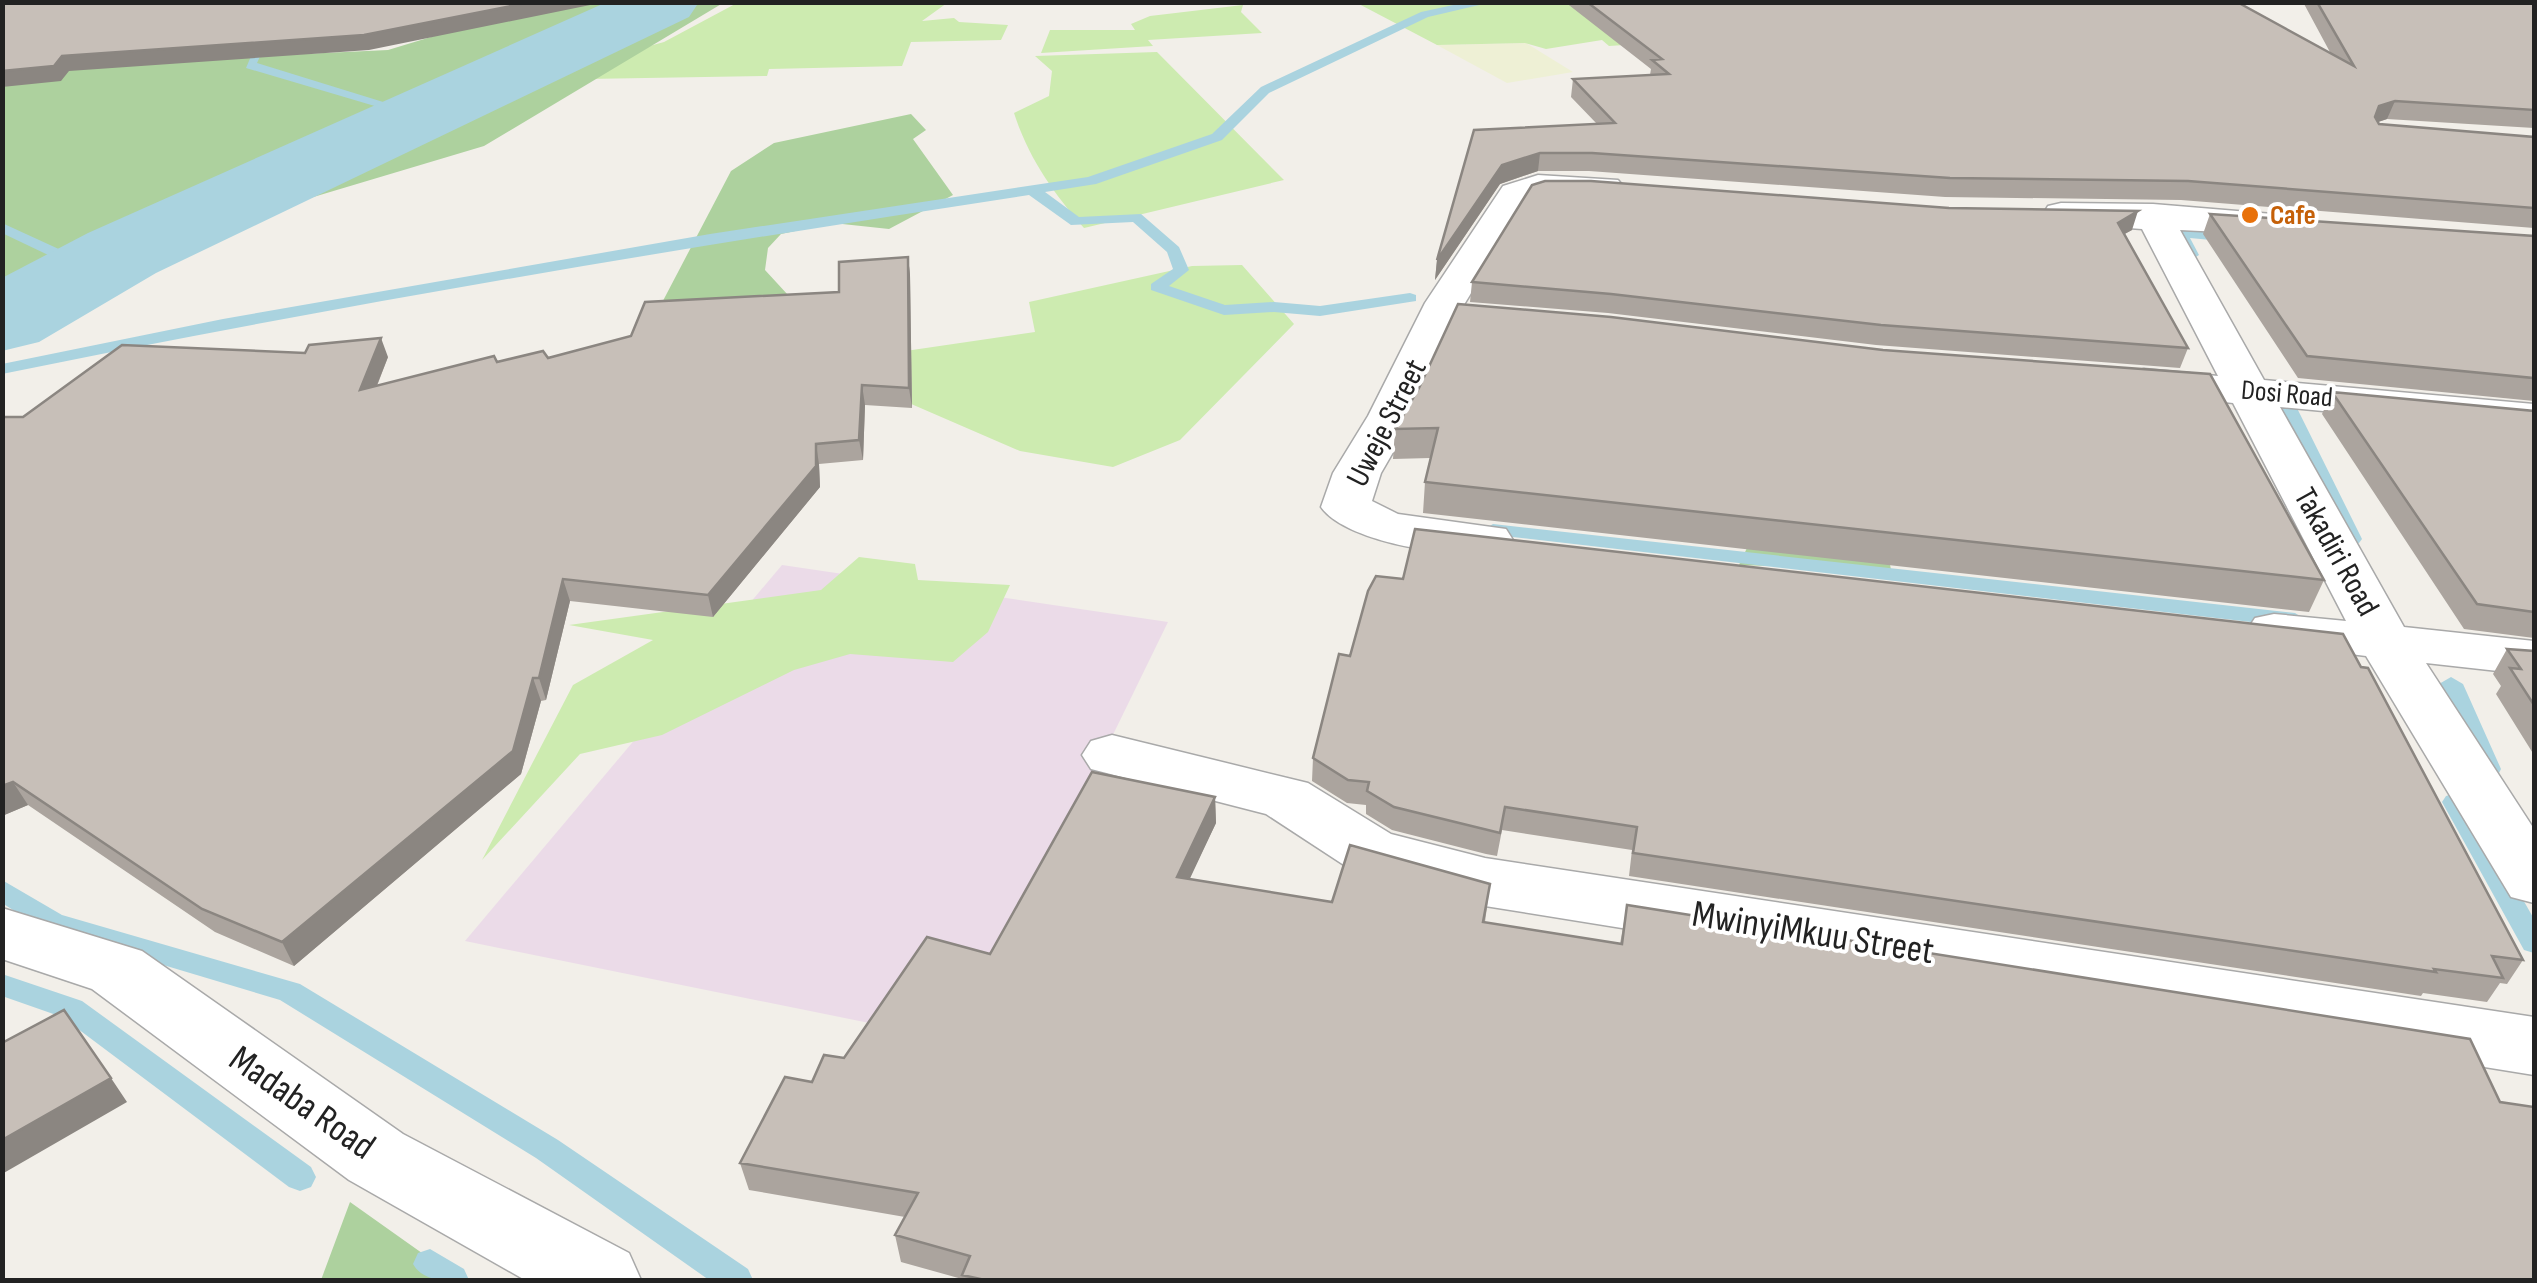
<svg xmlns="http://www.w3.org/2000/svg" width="2537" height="1283" viewBox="0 0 2537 1283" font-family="'Sofia Sans Condensed',sans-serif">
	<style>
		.industrial { fill: #ebdbe8 }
		.farmland { fill: #eef0d5 }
		.grass { fill: #cdebb0 }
		.forest { fill: #add19e }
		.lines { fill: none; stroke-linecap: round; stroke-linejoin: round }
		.stream { fill: #aad3df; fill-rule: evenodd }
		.river { fill: #aad3df; fill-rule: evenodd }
		.street-casing { stroke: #a9a9a9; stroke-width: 3 }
		.street { fill: #fff; fill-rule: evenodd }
		.wall { fill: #aba49e }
		.shaded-wall { fill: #8b8681 }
		.building { fill: #c7bfb8; stroke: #8b8681; stroke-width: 2.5 }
		.food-dot { fill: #e8710a; stroke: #fff; stroke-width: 4 }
		.labels { text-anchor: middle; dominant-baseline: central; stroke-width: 8; stroke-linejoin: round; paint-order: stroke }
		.far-food-label { font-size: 28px; font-weight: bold; fill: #c56008; stroke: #fff; text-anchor: start }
		.far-street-label { font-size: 28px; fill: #222; stroke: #fff }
		.street-label { font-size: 32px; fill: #222; stroke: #fff }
		.near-street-label { font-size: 38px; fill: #222; stroke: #fff }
	</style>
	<rect width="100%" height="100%" fill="#f2efe9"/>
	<path class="industrial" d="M 782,565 L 1168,622 L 963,1042 L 465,941 Z"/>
	<path class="farmland" d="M 1526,43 L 1573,72 L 1507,83 L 1437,45 Z"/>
	<path class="grass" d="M 1773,2 L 1685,41 L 1609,46 L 1602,40 L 1546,49 L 1525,43 L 1437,45 L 1357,3 Z
		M 737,3 L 947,3 L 922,21 L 954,18 L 959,22 L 1008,25 L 1001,40 L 911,42 L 902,66 L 769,69 L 767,76 L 527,80 L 664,42 Z
		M 1243,5 L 1241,12 L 1262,33 L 1148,40 L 1153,46 L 1041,53 L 1050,30 L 1135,30 L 1131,24 L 1150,16 Z
		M 1157,52 L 1284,180 L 1084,228 C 1053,192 1029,159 1014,113 L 1049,96 L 1052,71 L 1035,56 Z
		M 1242,265 L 1294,324 L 1180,440 L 1113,467 L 1020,451 L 872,387 L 885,354 L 1035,332 L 1029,302 L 1192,266 Z
		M 859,557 L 915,564 L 918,580 L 1010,585 L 988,632 L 953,662 L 850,654 L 794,670 L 662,735 L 580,754 L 482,860 L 573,685 L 653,640 L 569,625 L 821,590 Z"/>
	<path class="forest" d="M 511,3 L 723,3 L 484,146 L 3,290 L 3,84 L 18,60 L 150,61 L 388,50 L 454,30 Z
		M 911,114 L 926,130 L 913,139 L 953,195 L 889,229 L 833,223 L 781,234 L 768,248 L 765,270 L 788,295 L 655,316 L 731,171 L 774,143 Z
		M 1753,535 L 1887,547 L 1891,570 L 1739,565 Z
		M 350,1202 L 460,1280 L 321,1280 Z"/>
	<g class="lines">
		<path class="stream" d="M 274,2 L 285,2 L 257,63 L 422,114 L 422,120 L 246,68 Z
			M 1467,2 L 1492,2 L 1428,17 L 1269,93 L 1222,140 L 1096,184 L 1045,192 L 1079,217 L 1141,214 L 1179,247 L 1189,270 L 1169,286 L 1225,305 L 1274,302 L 1320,306 L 1410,293 L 1416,295 L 1416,301 L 1320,316 L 1274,312 L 1224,315 L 1151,290 L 1151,284 L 1173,269 L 1167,252 L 1133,222 L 1071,225 L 1029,195 C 686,247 343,304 2,374 L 2,364 L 223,319 L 710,234 L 1088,177 L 1212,134 L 1261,87 L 1421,12 Z
			M 2,223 L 98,267 L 100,270 L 86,273 L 2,233 Z
			M 2179,228 L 2232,232 L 2240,237 L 2232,242 L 2190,238 L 2199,255 L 2191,260 L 2186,258 L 2171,233 Z
			M 2281,389 L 2290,394 L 2362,539 L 2359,543 L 2352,545 L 2342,539 L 2272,394 Z
			M 1493,524 L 2295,613 L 2306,620 L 2295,627 L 1486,534 L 1483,530 Z
			M 2451,677 L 2463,684 L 2501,769 L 2498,775 L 2480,775 L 2477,769 L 2439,684 Z
			M 2455,793 L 2464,796 L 2534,919 L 2534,953 L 2524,950 L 2442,802 L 2446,796 Z
			M 2,880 L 62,915 L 300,984 L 558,1140 L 748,1269 L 753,1280 L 709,1280 L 536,1158 L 280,1000 L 43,929 L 2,903 Z
			M 2,974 L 82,1001 L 311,1167 L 316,1177 L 311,1187 L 300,1191 L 289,1187 L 62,1017 L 2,996 Z
			M 430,1249 L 464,1269 L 469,1280 C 446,1280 424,1283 413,1264 L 418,1253 Z"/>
		<path class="river" d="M 607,2 L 699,2 L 689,17 L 156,273 L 39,342 L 2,351 L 2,278 L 88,233 Z"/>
		<g class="street-casing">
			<path id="street" d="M 1538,175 L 1618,180 L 1624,187 L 1618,194 C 1589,202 1557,190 1528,200 L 1465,303 L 1414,416 L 1381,473 L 1372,501 L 1398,514 L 1506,529 L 1513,540 L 1506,551 C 1464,561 1347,544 1321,507 L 1333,473 L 1368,416 L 1425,303 L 1503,186 Z
				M 2061,203 L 2153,204 L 2297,216 L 2302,224 L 2297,232 L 2284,235 L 2180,230 L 2264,380 L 2534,404 L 2534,431 L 2280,407 L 2404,627 L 2534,641 L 2534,675 L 2426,663 L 2534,829 L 2534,903 L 2511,897 L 2366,656 L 2255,642 L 2247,630 L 2255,618 L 2274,614 L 2346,621 L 2233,403 L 2129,391 L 2122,382 L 2129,373 L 2144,369 L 2218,376 L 2142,229 L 2048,222 L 2043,214 L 2048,206 Z
				M 1112,735 L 1308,783 L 1391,834 L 1485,858 L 2534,1017 L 2534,1075 L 1485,906 L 1347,867 L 1266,814 L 1091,769 L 1082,755 L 1091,741 Z
				M 2,908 L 142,951 L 403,1134 L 629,1253 L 641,1280 L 525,1280 L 349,1180 L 92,989 L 2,959 Z"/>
		</g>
		<use href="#street" class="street"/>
	</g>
	<path class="wall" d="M 1565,2 L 2237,2 L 2331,54 L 2303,2 L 2534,2 L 2534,130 L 2534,128 L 2387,119 L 2378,122 L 2379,124 L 2534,137 L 2534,228 L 2181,200 L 1945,197 L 1589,171 L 1538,171 L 1500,184 L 1435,280 L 1437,260 L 1474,130 L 1597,124 L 1571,97 L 1573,79 L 1650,75 L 1651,69 Z
		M 2210,214 L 2534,236 L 2534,401 L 2298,378 L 2203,234 Z
		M 2132,230 L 2124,234 L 2188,348 L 2180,368 L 1876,345 L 1608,313 L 1470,302 L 1472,282 Z
		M 908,257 L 910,275 L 912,408 L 865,405 L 863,460 L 819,464 L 820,487 L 713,617 L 570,601 L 546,700 L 541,701 L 521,774 L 294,966 L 215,932 L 28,805 L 2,816 L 23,417 L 388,357 L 377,386 L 497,362 L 548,358 L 839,292 Z
		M 1419,388 L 2324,580 L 2309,612 L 1423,513 L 1425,482 L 1430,458 L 1393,459 L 1395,429 Z
		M 2332,392 L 2534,411 L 2534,638 L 2464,629 L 2322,414 Z
		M 2507,649 L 2534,651 L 2534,755 L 2496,694 L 2501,686 L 2493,674 Z
		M 1313,758 L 2523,960 L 2507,984 L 2500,983 L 2487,1002 L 2423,993 L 2421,996 L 1629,876 L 1632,850 L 1502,830 L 1497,856 L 1486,854 L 1392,830 L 1366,814 L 1366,805 L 1347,803 L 1312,781 Z
		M 1215,797 L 1216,823 L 1189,879 L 1332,902 L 1490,884 L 1485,922 L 1620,944 L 1627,905 L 2534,1280 L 963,1280 L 962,1279 L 901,1262 L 895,1235 L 905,1217 L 749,1190 L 740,1163 L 812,1082 Z"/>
	<path class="shaded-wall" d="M 531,2 L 605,2 L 369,50 L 69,71 L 61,81 L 2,87 L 2,71 L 62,56 Z
		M 2395,101 L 2387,119 L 2372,124 L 2379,106 Z
		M 1540,153 L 1538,171 L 1500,184 L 1435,280 L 1437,260 L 1502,165 Z
		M 2138,211 L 2132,230 L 2112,241 L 2118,223 Z
		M 908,257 L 910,275 L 912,408 L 909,388 Z
		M 381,338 L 388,357 L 367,410 L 360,390 Z
		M 862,385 L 865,405 L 863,460 L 859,440 Z
		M 816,444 L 819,464 L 820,487 L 713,617 L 708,595 Z
		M 563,579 L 570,601 L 546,700 L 539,678 Z
		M 533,678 L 541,701 L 521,774 L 294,966 L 282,942 Z
		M 13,782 L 28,805 L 2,816 L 2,786 Z
		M 1215,797 L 1216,823 L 1178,904 L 1177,877 Z
		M 111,1078 L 127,1102 L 2,1174 L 2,1140 Z"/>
	<path class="building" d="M 2,2 L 531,2 L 364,35 L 62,56 L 54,66 L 2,71 Z
		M 1587,2 L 2237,2 L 2354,66 L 2317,2 L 2534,2 L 2534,110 L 2395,101 L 2379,106 L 2375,117 L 2379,124 L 2534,137 L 2534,208 L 2188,181 L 1950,178 L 1592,153 L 1540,153 L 1502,165 L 1437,260 L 1474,130 L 1615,123 L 1573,79 L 1669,74 L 1652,60 L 1662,59 Z
		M 1545,181 L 1591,181 L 1949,208 L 2138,211 L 2118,223 L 2188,348 L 1881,325 L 1611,294 L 1472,282 L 1532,185 Z
		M 2210,214 L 2534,236 L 2534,378 L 2307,356 Z
		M 908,257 L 909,388 L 862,385 L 859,440 L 816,444 L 816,466 L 708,595 L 563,579 L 539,678 L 533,678 L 513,751 L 282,942 L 202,909 L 13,782 L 2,786 L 2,417 L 23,417 L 122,345 L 305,353 L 309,345 L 381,338 L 360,390 L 494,356 L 497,362 L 543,351 L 548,358 L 631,336 L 645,302 L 839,292 L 839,262 Z
		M 1458,304 L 1611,317 L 1883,350 L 2210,374 L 2324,580 L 1425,482 L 1438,428 L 1395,429 L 1419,388 Z
		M 2332,392 L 2534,411 L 2534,612 L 2477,604 Z
		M 1415,529 L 2343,634 L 2361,667 L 2368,668 L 2523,960 L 2492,956 L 2503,978 L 2434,969 L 2436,972 L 1633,853 L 1637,827 L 1505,807 L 1500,833 L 1394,807 L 1367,791 L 1369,782 L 1348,780 L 1313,758 L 1339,654 L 1350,656 L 1368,591 L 1376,576 L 1403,579 Z
		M 2507,649 L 2534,651 L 2534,705 L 2510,668 L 2521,669 Z
		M 1092,772 L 1215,797 L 1177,877 L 1332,902 L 1350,845 L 1490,884 L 1483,922 L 1622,944 L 1627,905 L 2470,1039 L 2500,1102 L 2534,1107 L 2534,1280 L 985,1280 L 962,1275 L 970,1256 L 895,1235 L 918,1193 L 740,1163 L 785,1077 L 812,1082 L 824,1055 L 844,1058 L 927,937 L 990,954 Z
		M 64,1010 L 111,1078 L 2,1140 L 2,1043 Z"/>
	<circle class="food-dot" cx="2250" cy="215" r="10"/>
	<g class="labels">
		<g class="far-food-label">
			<text x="2270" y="215">Cafe</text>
		</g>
		<g class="far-street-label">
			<text transform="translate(2287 394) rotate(5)">Dosi Road</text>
		</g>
		<g class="street-label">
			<text transform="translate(1387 423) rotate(-63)">Uweje Street</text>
			<text transform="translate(2336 552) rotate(61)">Takadiri Road</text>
		</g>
		<g class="near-street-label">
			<text transform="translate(1813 933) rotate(9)">MwinyiMkuu Street</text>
			<text transform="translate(302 1103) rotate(35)">Madaba Road</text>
		</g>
	</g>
	<rect width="2537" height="1283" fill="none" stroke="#222222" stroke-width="10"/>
</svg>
